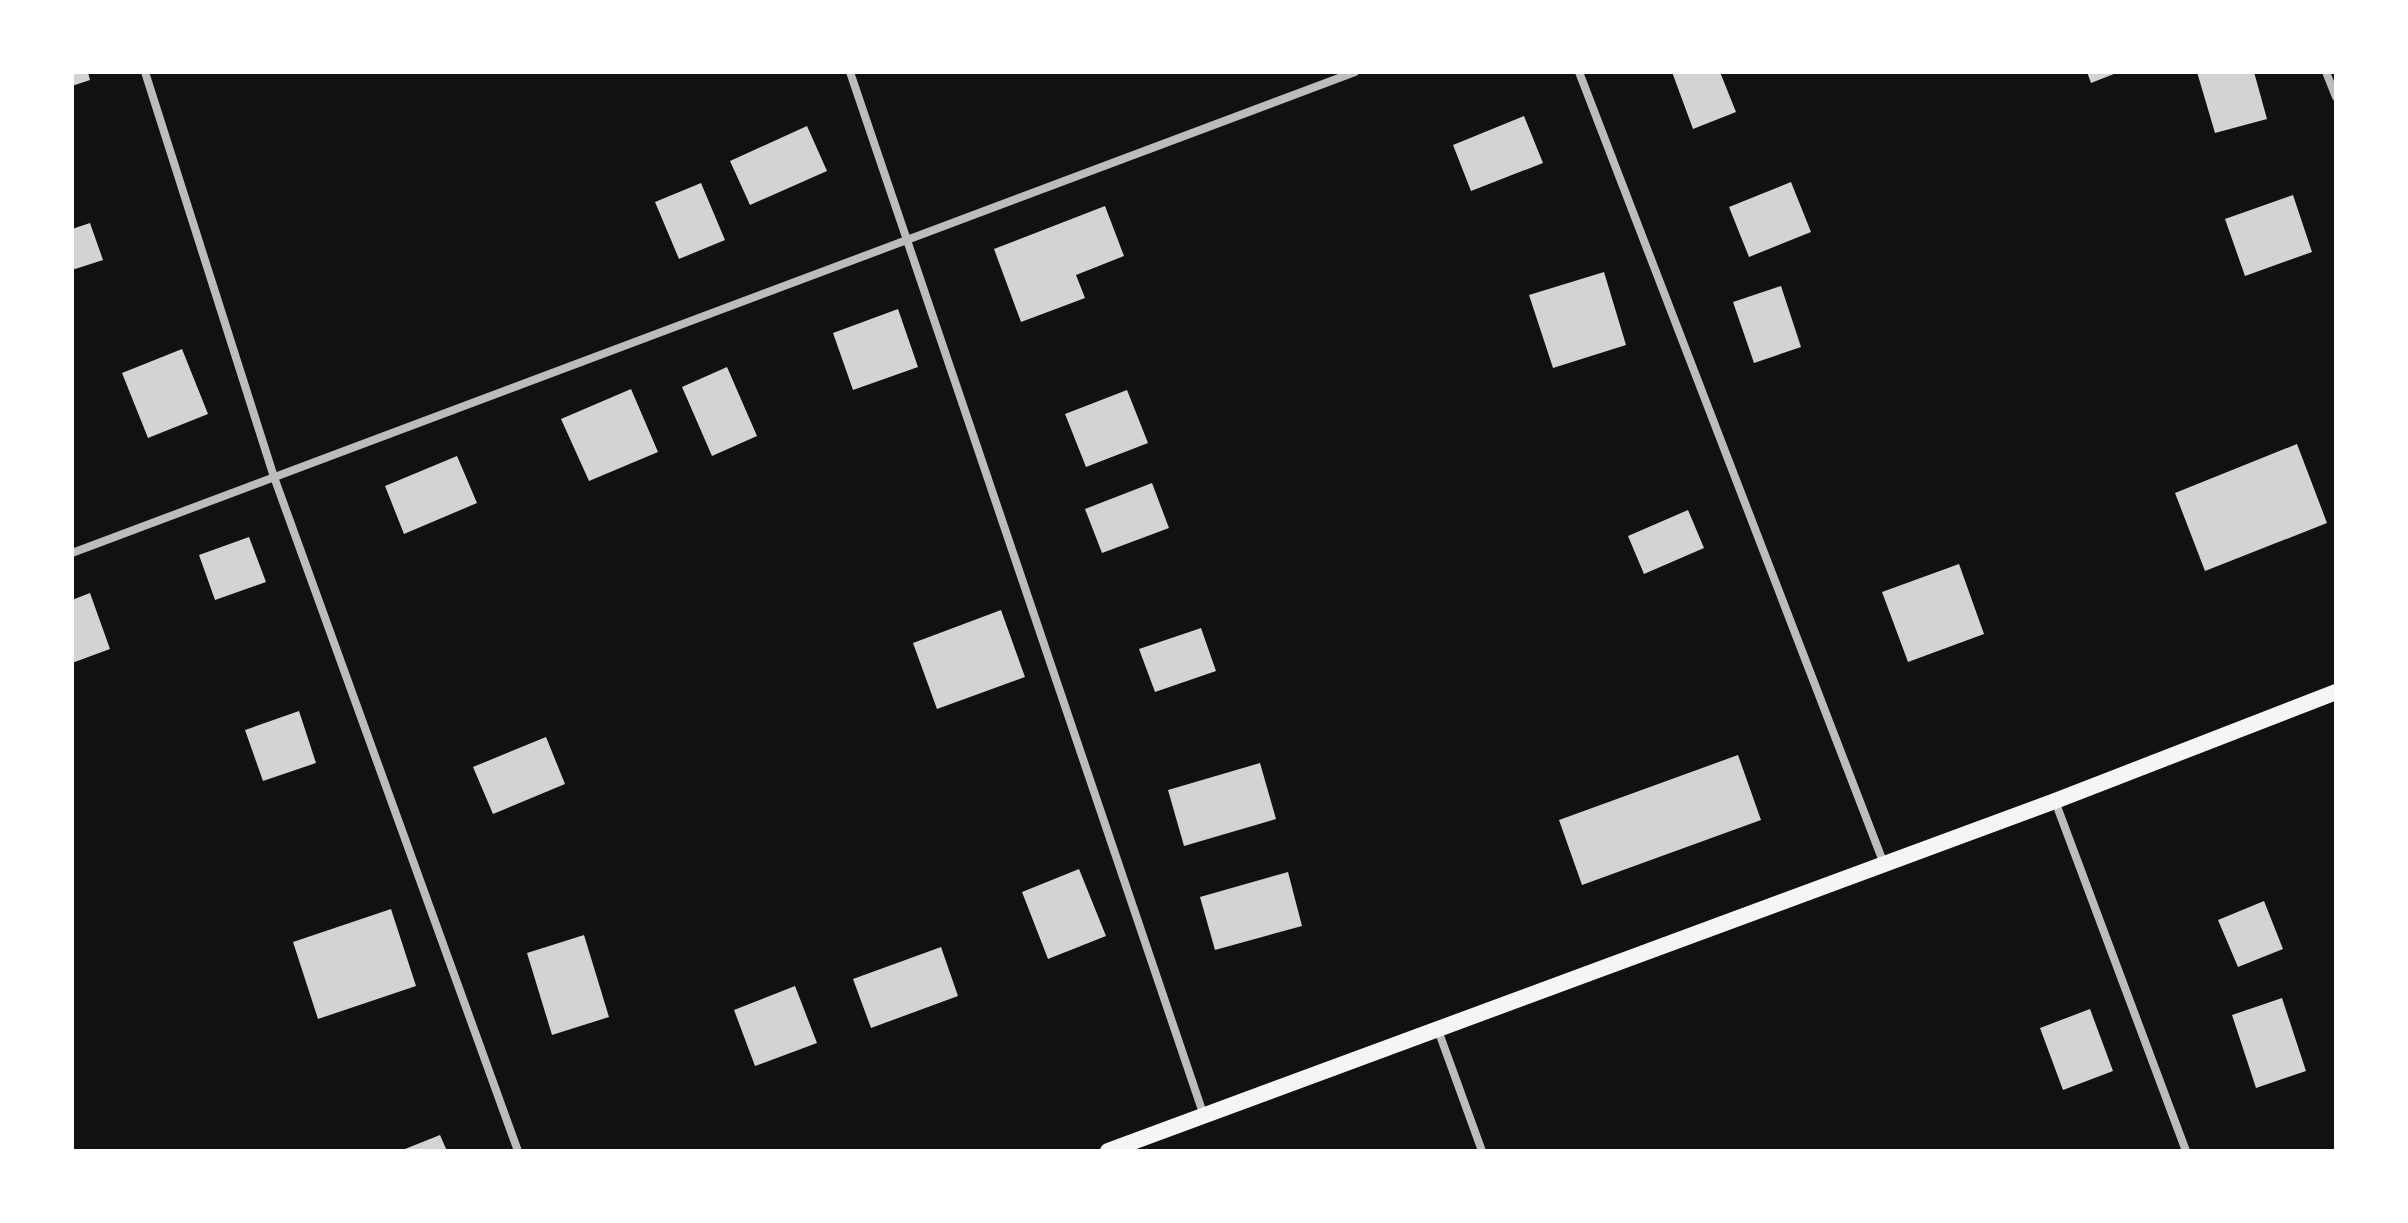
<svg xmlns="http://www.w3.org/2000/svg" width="2408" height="1223" viewBox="0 0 2408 1223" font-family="'Exo 2',sans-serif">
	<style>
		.building { fill: #d3d3d3 }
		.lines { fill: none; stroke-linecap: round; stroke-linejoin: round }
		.minor { stroke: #bcbcbc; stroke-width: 8 }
		.secondary { stroke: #f5f5f5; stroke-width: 16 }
	</style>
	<rect width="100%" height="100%" fill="#111"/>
	<path class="building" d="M 72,72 L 88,72 L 90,80 L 72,86 Z
		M 1672,72 L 1720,72 L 1736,112 L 1693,129 Z
		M 2087,72 L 2119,72 L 2091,83 Z
		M 2197,72 L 2254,72 L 2267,119 L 2215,133 Z
		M 1524,116 L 1543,163 L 1471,191 L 1453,145 Z
		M 807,126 L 827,171 L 750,205 L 730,161 Z
		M 1791,182 L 1811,232 L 1749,257 L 1729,207 Z
		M 701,183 L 725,240 L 679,259 L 655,202 Z
		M 2293,195 L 2312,252 L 2245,276 L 2225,219 Z
		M 1105,206 L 1124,256 L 1076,275 L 1085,298 L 1021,322 L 994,249 Z
		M 90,223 L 103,260 L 72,270 L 72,229 Z
		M 1604,272 L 1626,345 L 1553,368 L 1529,295 Z
		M 1781,286 L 1801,347 L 1754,363 L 1733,302 Z
		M 898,309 L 918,367 L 853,390 L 833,333 Z
		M 182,349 L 208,414 L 148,438 L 122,373 Z
		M 727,367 L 757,436 L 712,456 L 682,387 Z
		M 631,389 L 658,452 L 589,481 L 561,419 Z
		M 1127,390 L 1148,443 L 1086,467 L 1065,414 Z
		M 2297,444 L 2327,523 L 2205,571 L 2175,493 Z
		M 457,456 L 477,503 L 404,534 L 385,486 Z
		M 1152,483 L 1169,528 L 1102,553 L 1085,509 Z
		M 1688,510 L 1704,548 L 1644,574 L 1628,536 Z
		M 249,537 L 266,582 L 215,600 L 199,555 Z
		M 1959,564 L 1984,634 L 1908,662 L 1882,592 Z
		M 90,593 L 110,649 L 72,663 L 72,600 Z
		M 1001,610 L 1025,677 L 937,709 L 913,643 Z
		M 1201,628 L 1216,671 L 1155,692 L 1139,649 Z
		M 299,711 L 316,763 L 263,781 L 245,730 Z
		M 546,737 L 565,784 L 493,814 L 473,767 Z
		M 1738,755 L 1761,820 L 1582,885 L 1559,820 Z
		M 1260,763 L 1276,819 L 1184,846 L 1168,790 Z
		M 1079,869 L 1106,936 L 1048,959 L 1022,892 Z
		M 1288,872 L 1302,926 L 1215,950 L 1200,897 Z
		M 2264,901 L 2283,949 L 2238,967 L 2218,920 Z
		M 391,909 L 416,986 L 318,1019 L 293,942 Z
		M 584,935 L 609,1017 L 552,1035 L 527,953 Z
		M 941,947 L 958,996 L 871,1028 L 853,979 Z
		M 795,986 L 817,1043 L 755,1066 L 734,1010 Z
		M 2282,998 L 2306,1071 L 2256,1088 L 2232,1015 Z
		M 2090,1009 L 2113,1071 L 2063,1090 L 2040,1028 Z
		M 440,1135 L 447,1151 L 400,1151 Z"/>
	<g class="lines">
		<path class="minor" d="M 145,72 L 274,477 L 518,1151
			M 850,72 L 1204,1116
			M 1579,72 L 1884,864
			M 2326,72 L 2336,97
			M 72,553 L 1355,72
			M 2055,801 L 2186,1151
			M 1438,1030 L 1482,1151"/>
		<path class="secondary" d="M 1108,1151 L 2055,801 L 2336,692"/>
	</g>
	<rect width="2408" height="1223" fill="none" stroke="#ffffff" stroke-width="148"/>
</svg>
